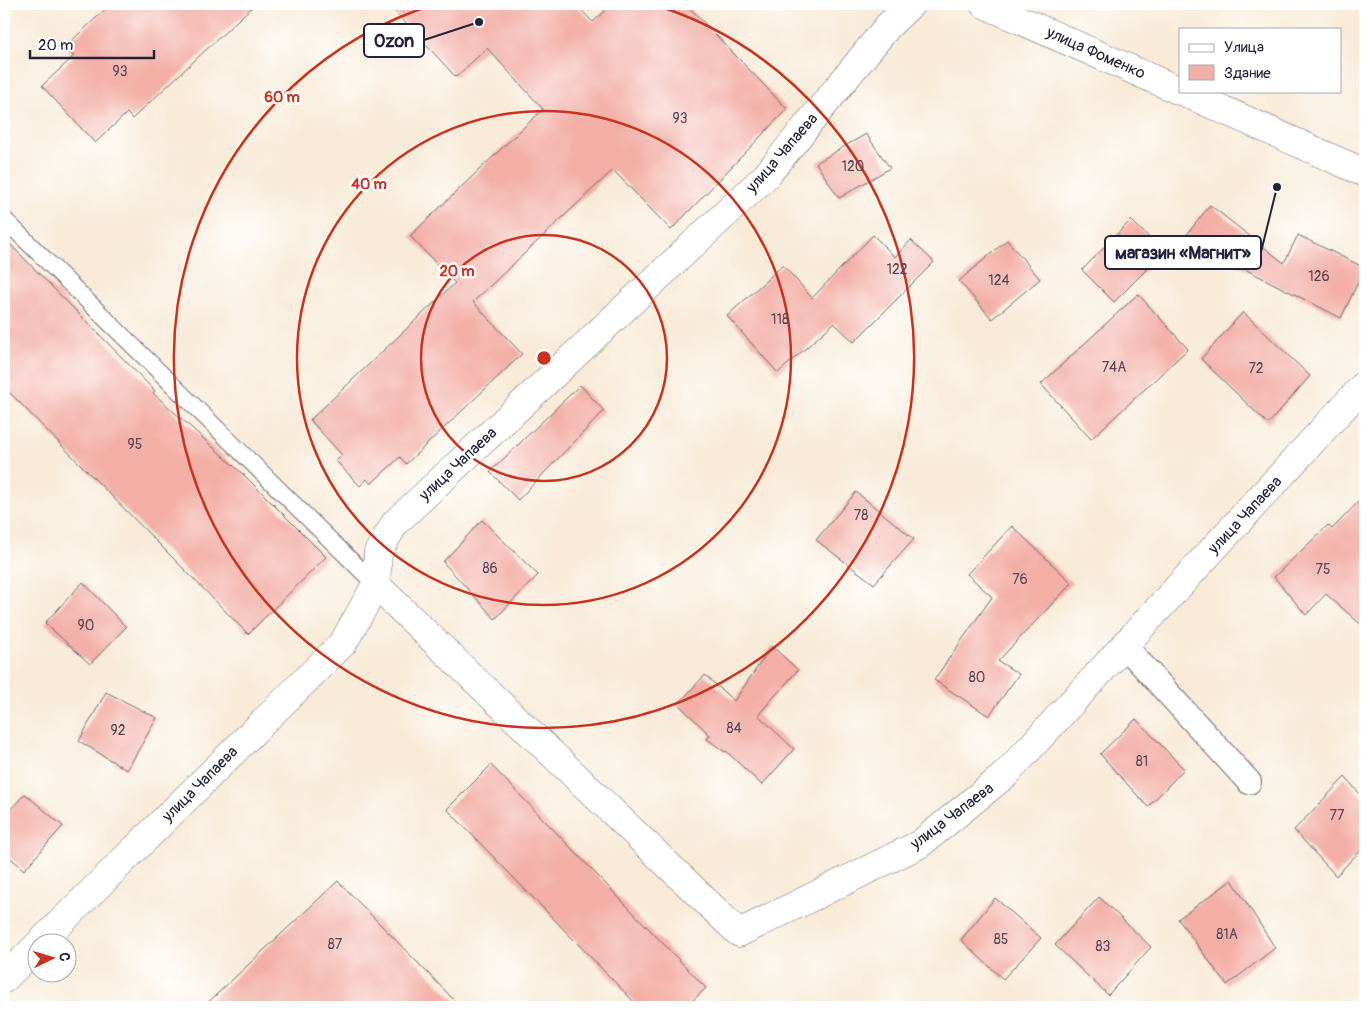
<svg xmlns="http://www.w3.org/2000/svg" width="1369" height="1011" viewBox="0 0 1369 1011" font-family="Pangolin,sans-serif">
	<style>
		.building { fill: #f3afa6 }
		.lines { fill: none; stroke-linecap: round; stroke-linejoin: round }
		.service-casing { stroke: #6d6872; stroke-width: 18 }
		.pedestrian-casing { stroke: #6d6872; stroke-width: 26 }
		.minor-casing { stroke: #6d6872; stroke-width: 29 }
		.secondary-casing { stroke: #6d6872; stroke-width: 29 }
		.service { stroke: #fff; stroke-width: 16 }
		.pedestrian { stroke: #fff; stroke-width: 24 }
		.minor { stroke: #fff; stroke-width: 28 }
		.secondary { stroke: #fff; stroke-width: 28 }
		.ring { fill: none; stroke: #c8321e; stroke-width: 2.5 }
		.labels { text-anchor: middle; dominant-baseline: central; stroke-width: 5; stroke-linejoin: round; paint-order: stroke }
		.number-label { font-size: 14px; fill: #564556 }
		.street-label { font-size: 16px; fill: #22223b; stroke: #fff }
		.centre { fill: #c8321e; stroke: #fff; stroke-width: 2.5 }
		.ring-label { font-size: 15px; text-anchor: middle; font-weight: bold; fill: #c8321e; stroke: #fff; stroke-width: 5; stroke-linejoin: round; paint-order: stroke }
		.leader { fill: none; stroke: #22223b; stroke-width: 2 }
		.callout-dot { fill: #22223b; stroke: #fff; stroke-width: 2 }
		.callout { fill: #fff; stroke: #22223b; stroke-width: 2 }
		.callout-label { font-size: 18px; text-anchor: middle; font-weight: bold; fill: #22223b }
	</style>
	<rect width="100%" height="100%" fill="#fff"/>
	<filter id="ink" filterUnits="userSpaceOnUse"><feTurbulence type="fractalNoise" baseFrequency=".02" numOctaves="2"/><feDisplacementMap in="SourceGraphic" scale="10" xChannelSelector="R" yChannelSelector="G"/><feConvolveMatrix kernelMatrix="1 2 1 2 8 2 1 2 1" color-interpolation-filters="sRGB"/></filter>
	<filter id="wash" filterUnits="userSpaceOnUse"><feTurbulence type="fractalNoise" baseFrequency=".0096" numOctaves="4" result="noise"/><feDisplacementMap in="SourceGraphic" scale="20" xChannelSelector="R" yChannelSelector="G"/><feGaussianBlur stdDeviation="1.12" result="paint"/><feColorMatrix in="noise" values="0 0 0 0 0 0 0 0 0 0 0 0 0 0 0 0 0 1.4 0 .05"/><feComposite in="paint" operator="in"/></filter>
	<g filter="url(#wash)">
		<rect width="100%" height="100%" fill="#f8ead7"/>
		<g id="blocks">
			<path class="building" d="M 111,4 L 255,4 L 132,119 L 127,113 L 95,143 L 42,86 L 74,56 L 65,47 Z
				M 388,4 L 575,4 L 593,22 L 612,4 L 686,4 L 787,109 L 671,230 L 613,170 L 473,302 L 522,354 L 406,464 L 400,457 L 371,484 L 367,479 L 360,486 L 336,461 L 342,455 L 310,420 L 455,283 L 410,236 L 543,109 L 487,48 L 456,77 Z
				M 866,134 L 890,168 L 839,198 L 816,163 Z
				M 1210,205 L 1284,263 L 1298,235 L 1365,268 L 1341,318 L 1184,238 Z
				M 1131,220 L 1164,252 L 1114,302 L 1082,270 Z
				M 873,235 L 895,257 L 911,240 L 934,262 L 854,342 L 834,323 L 778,373 L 727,316 L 783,265 L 812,298 Z
				M 4,238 L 155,391 L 153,393 L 244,475 L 326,557 L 248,634 L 4,387 Z
				M 1007,240 L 1040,279 L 992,319 L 959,281 Z
				M 1138,294 L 1188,349 L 1091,439 L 1041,384 Z
				M 1243,312 L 1310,376 L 1268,424 L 1201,359 Z
				M 580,385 L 604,411 L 518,500 L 490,472 Z
				M 856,492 L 914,539 L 874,584 L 816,540 Z
				M 1365,495 L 1365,628 L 1326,594 L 1306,615 L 1274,577 L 1328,525 L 1332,529 Z
				M 482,520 L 538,575 L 495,619 L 443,562 Z
				M 1012,526 L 1072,583 L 998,661 L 1019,674 L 989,716 L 934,680 L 992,597 L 967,574 Z
				M 83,582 L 126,627 L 90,664 L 45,623 Z
				M 772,646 L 798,670 L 758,715 L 794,749 L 762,785 L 726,751 L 725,752 L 707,739 L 710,735 L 678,704 L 705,675 L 734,701 Z
				M 106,692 L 157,718 L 127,770 L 79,741 Z
				M 1136,719 L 1184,769 L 1148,807 L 1100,754 Z
				M 491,765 L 706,988 L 686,1007 L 639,1007 L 447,809 Z
				M 1345,777 L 1365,800 L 1365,846 L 1336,876 L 1294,830 Z
				M 25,794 L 63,826 L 24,870 L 4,852 L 4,816 Z
				M 1232,880 L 1275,948 L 1227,985 L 1178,919 Z
				M 338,881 L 461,1007 L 203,1007 Z
				M 1099,897 L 1151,947 L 1108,995 L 1055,945 Z
				M 995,898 L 1041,938 L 1003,979 L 961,940 Z"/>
		</g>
	</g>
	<g filter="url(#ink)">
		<use href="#blocks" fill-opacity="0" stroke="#6d6872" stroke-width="1"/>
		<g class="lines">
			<g class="service-casing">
				<path id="service" d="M 4,219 L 376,585"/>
			</g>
			<g class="pedestrian-casing">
				<path id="pedestrian" d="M 1124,645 L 1249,782"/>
			</g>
			<g class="minor-casing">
				<path id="minor" d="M 376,585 L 739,933 L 920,844 L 1006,774 L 1365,384
					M 39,944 L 343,643 L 376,585 L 378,552 L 395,523 L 766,176 L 888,26 L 911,4
					M 4,979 L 38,945"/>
			</g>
			<g class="secondary-casing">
				<path id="secondary" d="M 984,4 L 1180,91
					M 1181,91 L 1365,173"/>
			</g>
			<use href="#service" class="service"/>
			<use href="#pedestrian" class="pedestrian"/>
			<use href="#minor" class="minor"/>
			<use href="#secondary" class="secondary"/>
		</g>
	</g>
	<g class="ring">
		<circle cx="544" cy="358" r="123"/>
		<circle cx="544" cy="358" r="247"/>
		<path d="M652 4A370 370 0 1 1 436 4"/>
	</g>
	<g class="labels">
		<g class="number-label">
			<text x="120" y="71">93</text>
			<text x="680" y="118">93</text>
			<text x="853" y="166">120</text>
			<text x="897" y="269">122</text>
			<text x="1319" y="276">126</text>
			<text x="999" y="280">124</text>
			<text x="780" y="319">118</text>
			<text x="1114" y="367">74А</text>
			<text x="1256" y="368">72</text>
			<text x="135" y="444">95</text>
			<text x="861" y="515">78</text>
			<text x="490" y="568">86</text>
			<text x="1323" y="569">75</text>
			<text x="1020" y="579">76</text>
			<text x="86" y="625">90</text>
			<text x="977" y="677">80</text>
			<text x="734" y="728">84</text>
			<text x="118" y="730">92</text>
			<text x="1142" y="761">81</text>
			<text x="1337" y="815">77</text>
			<text x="1227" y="934">81А</text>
			<text x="1001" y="939">85</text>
			<text x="335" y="944">87</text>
			<text x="1103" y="946">83</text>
		</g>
		<g class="street-label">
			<text transform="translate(1096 53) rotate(24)">улица Фоменко</text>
			<text transform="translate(782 153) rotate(-49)">улица Чапаева</text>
			<text transform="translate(458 464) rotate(-43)">улица Чапаева</text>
			<text transform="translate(1245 515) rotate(-47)">улица Чапаева</text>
			<text transform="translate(200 784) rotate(-45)">улица Чапаева</text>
			<text transform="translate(952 816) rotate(-37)">улица Чапаева</text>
		</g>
	</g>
	<circle cx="544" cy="358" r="8" class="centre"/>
	<g class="ring-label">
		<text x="282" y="102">60 m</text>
		<text x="369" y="189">40 m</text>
		<text x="457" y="276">20 m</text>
	</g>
	<path class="leader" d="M479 22L424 40M1277 187L1261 252"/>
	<g class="callout-dot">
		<circle cx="479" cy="22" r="5"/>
		<circle cx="1277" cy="187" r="5"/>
	</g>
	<g class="callout">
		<rect x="364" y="24" width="60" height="33" rx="5"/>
		<rect x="1105" y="236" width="156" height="33" rx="5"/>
	</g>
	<g class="callout-label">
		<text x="394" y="47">Ozon</text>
		<text x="1183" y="259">магазин «Магнит»</text>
	</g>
	<rect width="1369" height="1011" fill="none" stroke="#fff" stroke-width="20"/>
	<rect x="1179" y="28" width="162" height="65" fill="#ffffff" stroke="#a7a7b1"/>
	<rect x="1189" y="44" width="25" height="8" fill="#ffffff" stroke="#a7a7b1"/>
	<text x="1224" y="52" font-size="15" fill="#22223b">Улица</text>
	<rect x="1189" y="65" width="25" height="15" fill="#f3afa6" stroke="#a7a7b1"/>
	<text x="1224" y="78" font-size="15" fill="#22223b">Здание</text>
	<g transform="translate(52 958) rotate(85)"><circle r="24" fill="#ffffff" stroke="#a7a7b1"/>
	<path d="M0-4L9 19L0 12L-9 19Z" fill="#c8321e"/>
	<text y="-8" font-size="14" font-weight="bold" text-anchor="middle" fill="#22223b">С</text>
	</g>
	<path d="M30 50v8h124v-8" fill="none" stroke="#22223b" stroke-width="2.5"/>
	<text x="38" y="50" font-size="15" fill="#22223b" stroke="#ffffff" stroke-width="4" paint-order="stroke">20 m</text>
</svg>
